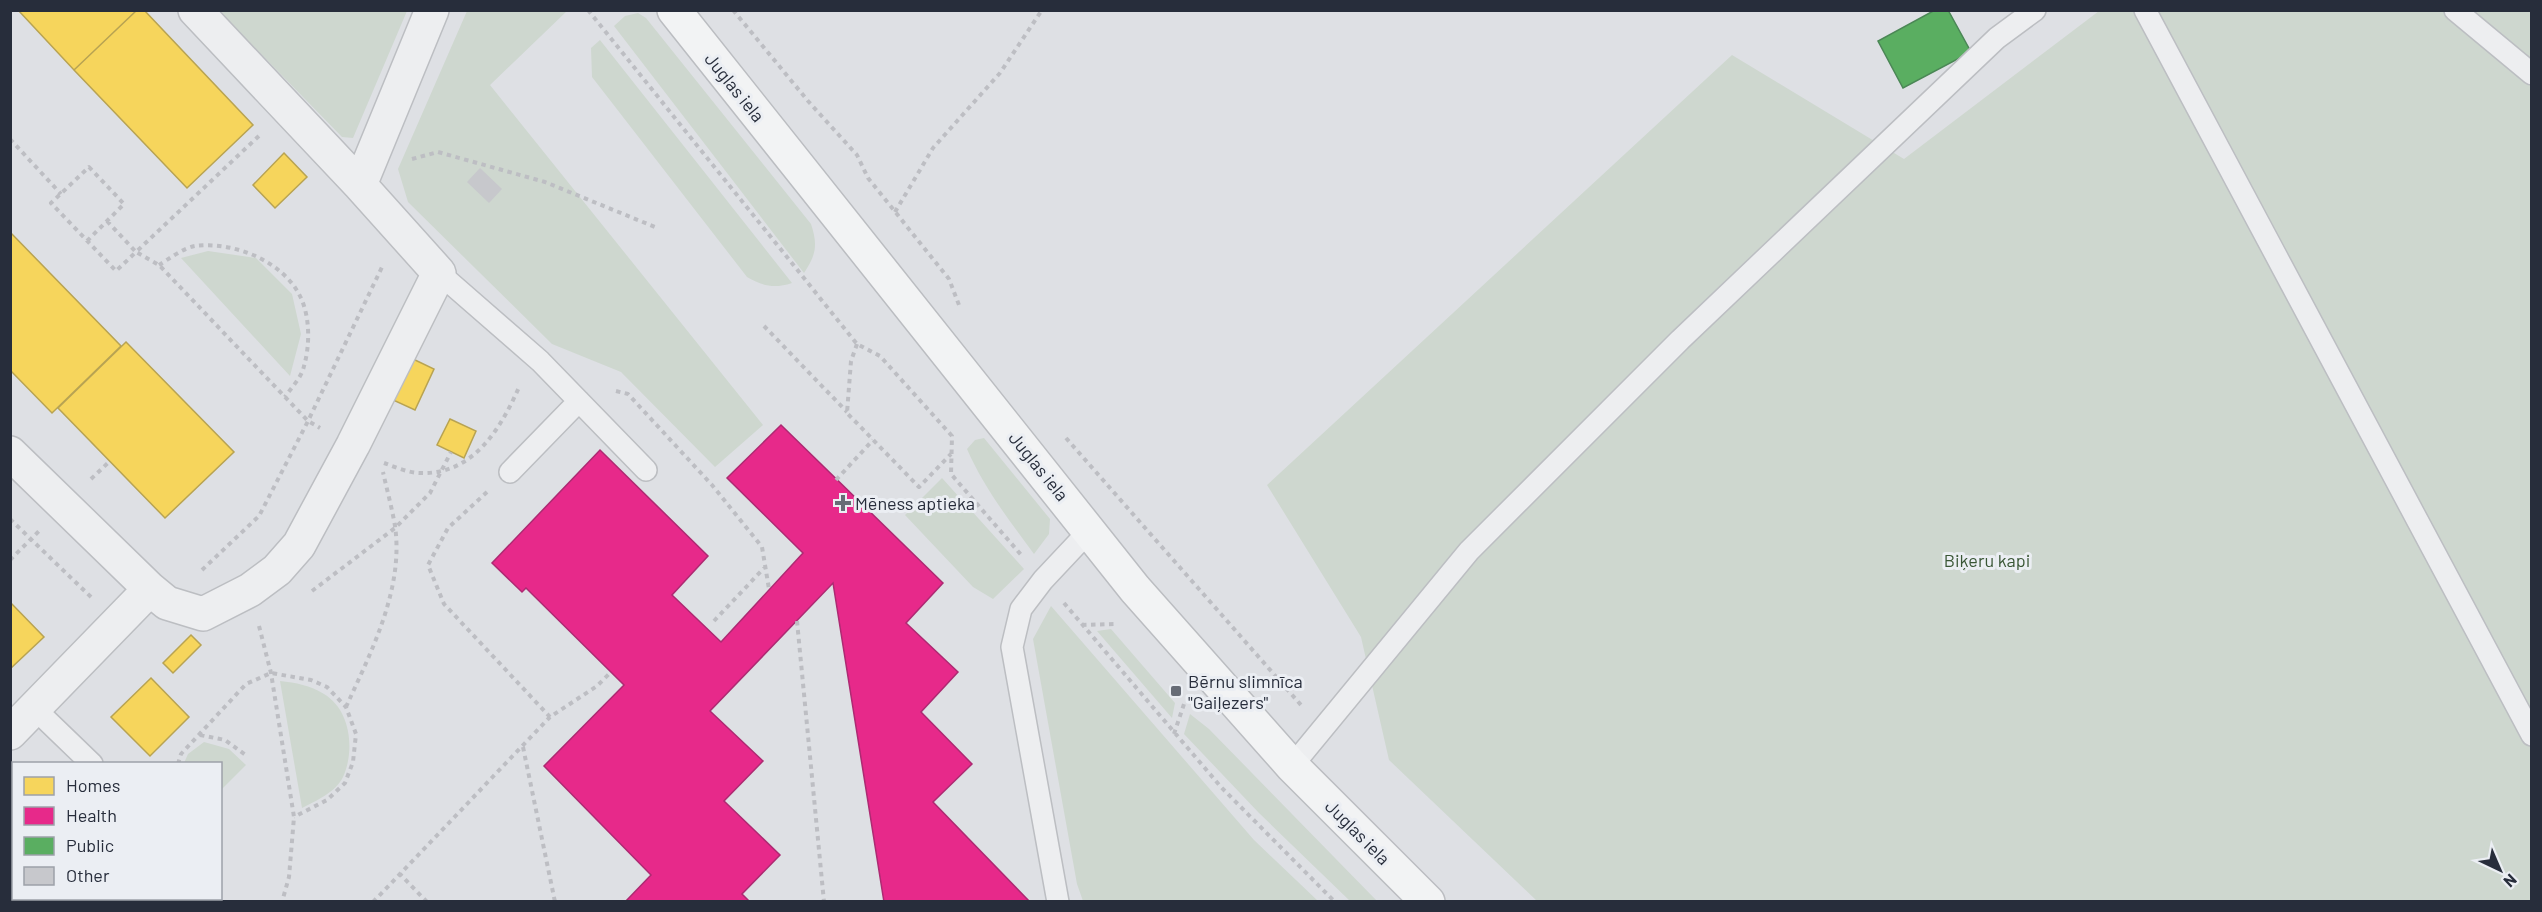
<svg xmlns="http://www.w3.org/2000/svg" width="2542" height="912" viewBox="0 0 2542 912" font-family="Barlow,sans-serif">
	<style>
		.green { fill: #ced7cf }
		.homes { fill: #f6d55c; stroke: #b8a352; stroke-width: 1.5 }
		.health { fill: #e7298a; stroke: #ad2a72; stroke-width: 1.5 }
		.public { fill: #5aae61; stroke: #4b8756; stroke-width: 1.5 }
		.building { fill: #c7c8cc }
		.lines { fill: none; stroke-linecap: round; stroke-linejoin: round }
		.service-casing { stroke: #bcbec2; stroke-width: 24 }
		.minor-casing { stroke: #bcbec2; stroke-width: 36 }
		.primary-casing { stroke: #bbbdc1; stroke-width: 36 }
		.path { stroke: #bdbec3; stroke-width: 4; stroke-dasharray: 4.5 4.5; stroke-linecap: butt }
		.service { stroke: #edeef0; stroke-width: 21 }
		.minor { stroke: #edeef0; stroke-width: 33 }
		.primary { stroke: #f2f3f4; stroke-width: 33 }
		.poi-dot { fill: #676c76; stroke: #ebeef3; stroke-width: 2 }
		.labels { text-anchor: middle; dominant-baseline: central; stroke-width: 6; stroke-linejoin: round; paint-order: stroke }
		.street-label { font-size: 18px; fill: #272d3b; stroke: #ebeef3 }
		.poi-label { font-size: 18px; fill: #272d3b; stroke: #ebeef3; text-anchor: start }
		.park-label { font-size: 18px; fill: #395635; stroke: #ebeef3 }
	</style>
	<rect width="100%" height="100%" fill="#dee0e4"/>
	<path class="green" d="M 219,11 L 407,11 L 353,138 L 342,137 Z
		M 467,11 L 567,11 L 490,85 L 763,425 L 715,467 L 621,372 L 552,344 L 408,202 L 398,169 Z
		M 2099,11 L 2531,11 L 2531,901 L 1537,901 L 1389,760 L 1361,637 L 1267,485 L 1732,55 L 1904,159 Z
		M 638,13 L 646,18 L 811,224 C 818,245 816,255 804,273 L 614,26 L 625,16 Z
		M 600,40 L 792,283 C 774,289 763,286 747,277 L 592,77 L 591,48 Z
		M 208,251 L 256,258 L 292,294 L 301,334 L 290,376 L 181,258 Z
		M 984,438 L 1050,519 L 1049,534 L 1034,554 C 1009,520 984,488 967,449 L 975,440 Z
		M 942,478 L 1024,569 L 993,599 L 973,587 L 905,515 Z
		M 1051,606 L 1254,840 L 1318,901 L 1083,901 L 1077,884 L 1033,639 Z
		M 1111,629 L 1175,703 L 1172,718 L 1097,631 Z
		M 280,681 C 296,683 310,685 324,694 C 351,710 355,751 343,777 C 336,792 316,801 302,808 Z
		M 1190,714 L 1209,729 L 1377,901 L 1350,901 L 1259,813 L 1184,734 Z
		M 204,742 L 229,749 L 246,765 L 221,790 L 220,764 L 184,763 L 188,754 Z"/>
	<path class="homes" d="M 18,10 L 137,10 L 74,70 Z
		M 137,10 L 144,10 L 253,125 L 187,188 L 74,70 Z
		M 284,153 L 307,177 L 275,208 L 253,185 Z
		M 10,232 L 121,346 L 52,413 L 10,370 Z
		M 126,342 L 234,452 L 165,518 L 58,408 Z
		M 413,359 L 434,369 L 415,410 L 393,400 Z
		M 450,419 L 476,431 L 464,458 L 437,445 Z
		M 10,602 L 44,637 L 10,669 Z
		M 191,635 L 201,645 L 173,673 L 163,663 Z
		M 151,678 L 189,717 L 150,756 L 111,717 Z
		M 10,874 L 14,876 L 14,898 L 43,898 L 47,902 L 10,902 Z"/>
	<path class="health" d="M 781,425 L 943,583 L 906,623 L 958,672 L 921,712 L 972,764 L 933,802 L 1030,902 L 884,902 L 833,583 L 710,711 L 763,761 L 724,801 L 780,855 L 742,894 L 750,902 L 625,902 L 651,875 L 544,766 L 624,685 L 526,588 L 522,592 L 492,563 L 600,450 L 708,556 L 672,595 L 721,642 L 803,553 L 727,478 Z"/>
	<path class="public" d="M 1935,10 L 1948,10 L 1971,52 L 1903,88 L 1878,41 Z"/>
	<path class="building" d="M 480,168 L 502,189 L 489,203 L 467,182 Z"/>
	<g class="lines">
		<g class="service-casing">
			<path id="service" d="M 2145,10 L 2532,735
				M 2455,10 L 2532,74
				M 439,273 L 540,361 L 646,470
				M 510,472 L 579,401
				M 35,709 L 92,764
				M 1292,766 L 1469,551 L 1680,340 L 1997,38 L 2035,10
				M 1058,902 L 1012,647 L 1021,609 L 1043,580 L 1090,530"/>
		</g>
		<g class="minor-casing">
			<path id="minor" d="M 195,10 L 360,185
				M 10,453 L 150,589 L 167,603 L 203,614 L 250,590 L 277,570 L 299,545 L 353,445 L 439,273 L 360,185 L 432,10
				M 10,733 L 150,589"/>
		</g>
		<g class="primary-casing">
			<path id="primary" d="M 674,10 L 1135,589 L 1292,766 L 1428,902"/>
		</g>
		<path class="path" d="M 588,10 L 857,344 L 880,356 L 952,436 L 951,474 L 1023,557
			M 733,10 L 808,101 L 857,155 L 868,178 L 949,279 L 959,305
			M 10,139 L 61,194
			M 412,159 L 438,152 L 545,182 L 655,227
			M 895,212 L 933,148 L 1000,73 L 1042,10
			M 107,221 L 136,252 L 262,133
			M 87,241 L 124,204 L 89,167 L 51,203 L 116,271 L 136,252 L 159,265 L 308,421 L 320,428
			M 159,265 C 169,259 183,248 195,246 C 233,241 284,261 301,298 C 310,318 310,345 304,366 C 302,377 291,388 285,397
			M 764,326 L 847,412
			M 857,344 L 851,361 L 847,413 L 919,487 L 951,454
			M 616,391 L 628,394 L 712,485 L 762,547 L 769,589
			M 1066,438 L 1301,705
			M 384,463 C 395,467 409,473 420,473 C 474,475 501,428 520,385
			M 91,479 L 110,461
			M 836,480 L 873,440
			M 487,492 L 448,528 L 428,565 L 444,604 L 550,717 L 597,686 L 611,672
			M 10,519 L 92,598
			M 10,560 L 39,531
			M 202,570 L 259,516 L 308,421 L 383,265
			M 312,591 L 395,528 L 430,493 L 451,452
			M 1064,603 L 1221,787 L 1335,902
			M 714,621 L 765,567
			M 797,621 L 824,902
			M 1082,625 L 1114,624
			M 259,626 L 271,673 L 294,817 L 289,877 L 282,902
			M 346,707 C 371,652 404,589 395,526 C 392,508 387,490 383,472
			M 1174,734 L 1185,701
			M 200,735 L 225,740 L 247,756
			M 523,747 L 555,902
			M 178,764 L 181,754 L 246,684 L 271,673 L 311,680 L 327,687 L 346,707 L 356,734 L 353,762 L 345,783 L 327,800 L 294,817
			M 10,842 L 14,844
			M 137,898 L 140,902
			M 373,902 L 400,874
			M 427,902 L 400,874 L 550,717"/>
		<use href="#service" class="service"/>
		<use href="#minor" class="minor"/>
		<use href="#primary" class="primary"/>
	</g>
	<g class="poi-dot">
		<path d="M840 494h6v6h6v6h-6v6h-6v-6h-6v-6h6z"/>
		<rect x="1170" y="685" width="12" height="12" rx="3"/>
	</g>
	<g class="labels">
		<g class="street-label">
			<text transform="translate(735 87) rotate(51)">Juglas iela</text>
			<text transform="translate(1039 466) rotate(51)">Juglas iela</text>
			<text transform="translate(1358 832) rotate(45)">Juglas iela</text>
		</g>
		<g class="poi-label">
			<text x="855" y="503">Mēness aptieka</text>
			<text x="1188" y="681">Bērnu slimnīca<tspan x="1188" dy="21">"Gaiļezers"</tspan></text>
		</g>
		<g class="park-label">
			<text x="1987" y="560">Biķeru kapi</text>
		</g>
	</g>
	<rect width="2542" height="912" fill="none" stroke="#272d3b" stroke-width="24"/>
	<rect x="12" y="762" width="210" height="138" fill="#ebeef3" stroke="#9da1a9" stroke-width="1.5"/>
	<rect x="24" y="777" width="30" height="18" fill="#f6d55c" stroke="#9da1a9" stroke-width="1.5"/>
	<text x="66" y="792" font-size="18" fill="#272d3b">Homes</text>
	<rect x="24" y="807" width="30" height="18" fill="#e7298a" stroke="#9da1a9" stroke-width="1.5"/>
	<text x="66" y="822" font-size="18" fill="#272d3b">Health</text>
	<rect x="24" y="837" width="30" height="18" fill="#5aae61" stroke="#9da1a9" stroke-width="1.5"/>
	<text x="66" y="852" font-size="18" fill="#272d3b">Public</text>
	<rect x="24" y="867" width="30" height="18" fill="#c7c8cc" stroke="#9da1a9" stroke-width="1.5"/>
	<text x="66" y="882" font-size="18" fill="#272d3b">Other</text>
	<g transform="translate(2500 870) rotate(136)" stroke="#ebeef3" stroke-width="4.5" paint-order="stroke">
	<path d="M0-4.5L10 22L0 15L-10 22Z" fill="#272d3b"/>
	<text y="-9" font-size="16" font-weight="bold" text-anchor="middle" fill="#272d3b">N</text>
	</g>
</svg>
